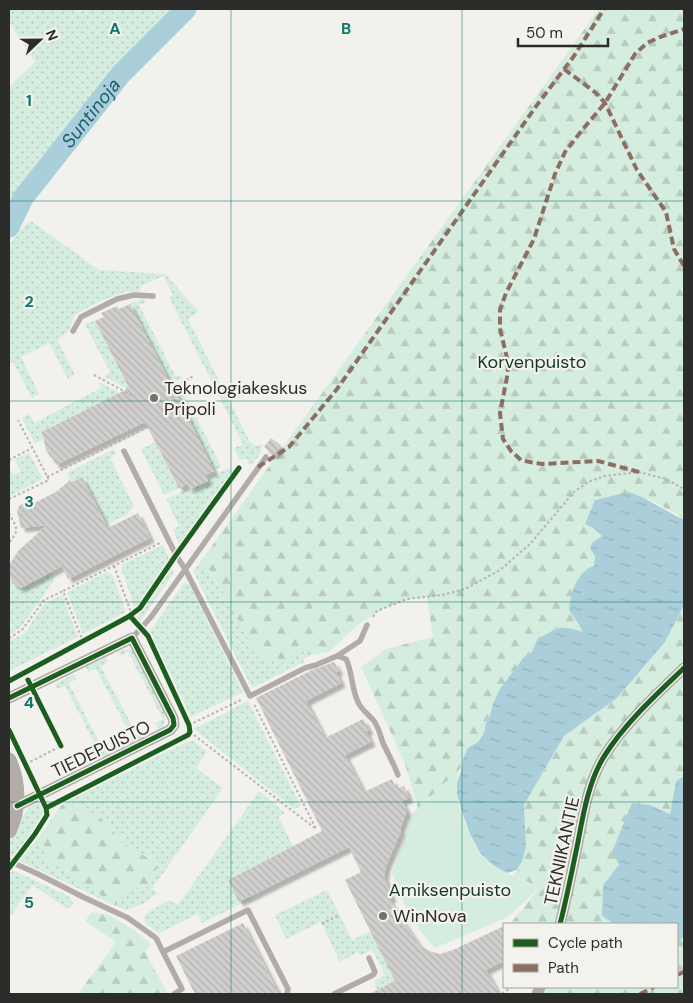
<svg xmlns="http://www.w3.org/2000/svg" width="693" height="1003" viewBox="0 0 693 1003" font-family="'DM Sans',sans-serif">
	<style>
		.grass { fill: url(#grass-dots) }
		.forest { fill: url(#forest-firs) }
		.park { fill: #d5edde }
		.water { fill: url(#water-ripples) }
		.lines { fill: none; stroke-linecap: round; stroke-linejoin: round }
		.river { stroke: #aacfda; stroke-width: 21 }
		.building { fill: url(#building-back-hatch); filter: url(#shadow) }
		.path { stroke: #b6b2ae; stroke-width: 2; stroke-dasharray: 2.5 2.5; stroke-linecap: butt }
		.service { stroke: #b1aca7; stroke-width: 5.5 }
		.minor { stroke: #b1aca7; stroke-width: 11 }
		.tertiary { stroke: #b1aca7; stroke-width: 15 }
		.quiet { stroke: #8d6e63; stroke-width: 4; stroke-dasharray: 8 4; stroke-linecap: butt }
		.cycleway-casing { stroke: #f4f2ed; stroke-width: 8 }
		.cycleway { stroke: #1b5e20; stroke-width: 5 }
		.grid { fill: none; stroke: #0f766e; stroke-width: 1; stroke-opacity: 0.55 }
		.poi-dot { fill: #72716f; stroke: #f4f2ed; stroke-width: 2 }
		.labels { text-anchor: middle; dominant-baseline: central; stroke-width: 4.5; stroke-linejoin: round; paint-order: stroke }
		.park-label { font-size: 18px; fill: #123928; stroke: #f4f2ed }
		.poi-label { font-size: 18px; fill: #2c2c2a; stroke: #f4f2ed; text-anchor: start }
		.street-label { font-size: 18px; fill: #2c2c2a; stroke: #f4f2ed }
		.water-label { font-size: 19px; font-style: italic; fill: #165e70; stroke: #f4f2ed }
		.grid-label { font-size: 16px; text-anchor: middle; font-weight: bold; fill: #0f766e; stroke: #f4f2ed; stroke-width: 4.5; stroke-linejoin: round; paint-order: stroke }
	</style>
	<defs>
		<pattern id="grass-dots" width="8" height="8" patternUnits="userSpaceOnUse" patternTransform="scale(1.25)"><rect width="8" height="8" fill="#d5edde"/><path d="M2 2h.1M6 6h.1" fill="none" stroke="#b7cbbf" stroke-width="1.8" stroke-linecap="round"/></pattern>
		<pattern id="forest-firs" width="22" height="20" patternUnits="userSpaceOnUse" patternTransform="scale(1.25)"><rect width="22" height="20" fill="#d5edde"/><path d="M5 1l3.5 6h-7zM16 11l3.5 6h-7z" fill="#b7cbbf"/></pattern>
		<pattern id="water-ripples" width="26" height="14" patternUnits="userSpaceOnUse" patternTransform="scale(1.25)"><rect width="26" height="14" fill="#aacfda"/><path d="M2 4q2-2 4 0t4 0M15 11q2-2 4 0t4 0" fill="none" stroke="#92b2bb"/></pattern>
		<pattern id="building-back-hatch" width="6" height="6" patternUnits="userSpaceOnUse" patternTransform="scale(1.25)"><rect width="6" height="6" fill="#d1cfce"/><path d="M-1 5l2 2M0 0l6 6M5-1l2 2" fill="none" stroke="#b4b2b1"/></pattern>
		<filter id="shadow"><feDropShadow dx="4.5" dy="4.5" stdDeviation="1" flood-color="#0004"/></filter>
	</defs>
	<rect width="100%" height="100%" fill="#f3f1ee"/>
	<path class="grass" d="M 9,9 L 75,9 L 79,13 L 83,9 L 186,9 L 121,74 L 23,198 L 9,227 L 9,87 L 35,62 L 9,22 Z
		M 31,221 L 99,270 L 165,274 L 199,312 L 188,319 L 250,442 L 255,446 L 262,444 C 263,452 257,461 249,465 L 247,459 L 240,460 L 234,448 L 243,444 L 169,297 L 173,295 L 163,276 L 139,287 L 141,293 C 135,291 128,291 122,293 C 112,296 82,309 75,316 C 72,319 72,323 71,326 C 69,332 62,336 57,339 L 75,375 L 68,379 L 49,343 L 21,357 L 39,394 L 32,398 L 13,362 L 9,364 L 9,248 L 17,232 Z
		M 144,298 L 146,302 L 139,305 L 176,377 L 181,375 L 183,378 L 171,384 L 130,304 Z
		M 95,321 L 130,391 L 104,376 L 110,372 L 85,324 Z
		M 99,382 L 120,393 L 35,444 L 22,418 L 29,414 L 34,423 L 101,388 Z
		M 189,383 L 191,387 L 183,391 L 221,466 L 214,471 L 176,392 Z
		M 155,442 L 179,488 L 164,495 L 141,449 Z
		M 114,449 L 116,454 L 110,458 L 134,506 L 126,515 L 106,525 L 83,478 L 71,483 L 67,473 Z
		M 29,453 L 42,477 L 40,480 L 9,497 L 9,465 L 13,475 L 20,472 L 15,459 Z
		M 229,468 L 232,472 L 180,545 L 173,530 L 179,526 L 166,499 L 190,488 L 191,489 L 207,481 L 207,479 Z
		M 163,545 L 169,559 L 135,608 L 121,569 L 123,564 Z
		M 198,565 L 206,567 L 228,599 L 310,655 L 304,659 L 304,662 L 252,688 L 193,571 Z
		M 170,569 L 173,570 L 173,574 L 140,622 L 138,621 L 138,615 L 169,572 Z
		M 51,572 L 53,575 L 54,580 L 21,627 L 9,635 L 9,628 L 12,626 L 9,620 L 9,577 L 15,585 L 21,588 Z
		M 107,572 L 112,574 L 126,612 L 83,634 L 67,592 Z
		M 184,583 L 189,584 L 243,692 L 191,717 L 150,631 Z
		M 62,595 L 78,637 L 9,671 L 9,641 L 25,633 L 44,604 Z
		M 126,649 L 131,650 L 134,653 L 164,712 C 166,718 165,721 163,727 L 159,729 L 155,723 L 163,719 L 128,652 L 121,656 L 119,652 L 121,650 Z
		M 106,657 L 108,662 L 101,667 L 136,733 L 143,730 L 146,735 L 126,745 L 123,740 L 131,736 L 96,669 L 89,672 L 86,667 Z
		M 74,674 L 77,679 L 69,683 L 103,750 L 111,746 L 114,752 L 95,761 L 92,756 L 99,752 L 65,686 L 58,689 L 55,684 Z
		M 248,701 L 301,806 L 294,809 L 194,729 Z
		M 192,740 L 207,752 L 196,768 L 223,788 L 152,889 L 158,893 L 145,903 L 126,910 L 116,906 L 20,861 L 39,837 L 44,846 L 48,860 L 67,871 L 116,906 L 125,889 L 135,888 L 151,858 L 134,851 L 122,842 L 104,821 L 80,806 L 68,801 L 178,746 Z
		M 259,791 L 285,813 L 279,817 L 293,846 L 228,880 L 239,902 L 250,896 L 251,899 L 202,923 L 198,914 L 161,932 L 159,934 L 145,923 L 144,917 L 147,913 L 169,900 L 178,905 Z
		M 40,802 L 43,808 L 42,818 L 13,857 L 9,855 L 9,843 L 19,827 L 22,817 L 29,807 Z
		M 12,870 L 69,896 L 73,903 L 71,907 L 66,908 L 33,885 L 9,918 L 9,875 Z
		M 327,890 L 352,940 L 370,931 L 400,979 L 377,990 L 374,981 L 385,975 L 372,950 L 360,956 L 358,952 L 340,962 L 321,922 L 286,939 L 275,915 Z"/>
	<path class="forest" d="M 599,9 L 684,9 L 684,518 L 650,500 L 629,493 L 595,500 L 593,528 L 602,536 L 593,542 L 595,556 L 594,566 L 584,571 L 584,632 L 567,627 L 557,628 L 538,639 L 531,654 L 492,706 L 484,733 L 478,742 L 468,749 L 463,759 L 460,769 L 418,808 L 405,764 L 361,667 L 386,649 L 433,637 L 427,597 L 404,600 L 386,607 L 355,627 L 329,652 L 310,655 L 301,649 L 285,663 L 258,658 L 228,599 L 207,567 L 198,565 Z
		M 684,605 L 684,779 L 681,777 L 676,781 L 670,814 L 650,805 L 619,865 L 602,916 L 614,924 L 513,924 L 512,922 L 540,887 L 513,876 L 518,870 L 526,847 L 524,805 L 564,736 L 617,698 L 665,642 Z
		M 68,801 C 80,806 93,812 103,820 C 112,828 118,839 128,846 C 138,854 148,855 157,866 L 153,879 L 148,887 L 125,889 L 116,906 L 67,871 L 47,860 L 44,846 L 39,837 L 60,807 Z
		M 92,912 L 109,915 L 134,930 L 151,944 L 145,952 L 167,992 L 163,994 L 78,994 L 116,942 L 85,921 Z
		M 684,937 L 684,994 L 537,994 L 540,987 L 677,987 L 677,942 Z"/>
	<path class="park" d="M 460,769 C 458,777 457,784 457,792 C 457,807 471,840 480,853 C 483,856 488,860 492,863 C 505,875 524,880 540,887 L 508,917 L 435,948 L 410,918 L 392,873 L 413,813 Z"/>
	<path class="water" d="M 629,492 L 644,498 L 678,517 L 684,519 L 684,605 L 665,642 L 617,698 L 564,736 L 524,805 L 526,847 L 522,861 L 517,870 L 507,873 L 493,865 L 480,853 L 470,834 L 462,812 L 457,794 L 457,782 L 460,775 L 463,759 L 468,748 L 478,742 L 484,733 L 486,723 L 490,715 L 492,706 L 500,689 L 524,657 L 531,654 L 538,638 C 545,636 550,631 556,629 C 565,625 575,630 584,632 L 569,610 C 570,596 574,581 584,572 C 586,569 591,567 594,566 L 595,556 L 590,548 L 593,542 L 602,536 L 593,528 L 585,524 L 595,500 Z
		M 682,777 L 684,779 L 684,937 L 677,942 L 677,924 L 614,924 L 602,916 L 603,885 L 619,865 L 612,852 L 632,803 L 650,805 L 670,814 L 676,781 Z"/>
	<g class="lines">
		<path class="river" id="s1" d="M 9,227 L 23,198 L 121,74 L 186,9"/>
	</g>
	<path class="building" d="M 130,304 L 175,392 L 176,392 L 214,471 L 205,475 L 208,481 L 190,489 L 188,484 L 179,488 L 145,422 L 56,465 L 52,457 L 51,458 L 46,450 L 42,432 L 129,388 L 95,321 L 104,317 L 101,313 L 117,306 L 119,309 Z
		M 271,438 L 281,446 L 273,455 L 264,447 Z
		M 82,477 L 108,528 L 138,513 L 150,538 L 68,579 L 62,566 L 21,588 L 15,585 L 9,577 L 9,565 L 19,550 L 47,525 L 21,528 L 17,511 L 19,506 L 23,503 L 26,503 L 30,505 L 56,492 L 70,480 L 71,483 Z
		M 334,662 L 339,671 L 336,672 L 341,683 L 306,701 L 325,738 L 363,719 L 369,730 L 366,731 L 371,742 L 345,755 L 364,792 L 392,779 L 396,789 L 404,786 L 409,798 L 402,801 L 407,811 L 400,829 L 401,831 L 386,866 L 384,876 L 392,898 L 389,899 L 420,946 L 432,952 L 440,954 L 453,950 L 504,926 L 504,961 L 486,970 L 499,994 L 369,994 L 395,981 L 345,880 L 361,872 L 349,847 L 239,902 L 228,880 L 322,831 L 256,698 L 310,671 Z
		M 243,923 L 279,994 L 195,994 L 176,956 Z"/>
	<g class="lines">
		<path class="path" d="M 94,375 L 133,396
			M 168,389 L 194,376
			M 9,460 L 32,448
			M 47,477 L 148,427
			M 9,499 L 49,480 L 18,420
			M 9,513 C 17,529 20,529 9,543
			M 114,566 L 132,615
			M 373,617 L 377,611 L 407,599 L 442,595 L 465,589 L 500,570 L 530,544 L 574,492 L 588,482 L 605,476 L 639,472 L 666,479 L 684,489
			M 9,638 L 22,630 L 44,600 L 63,591
			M 83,642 L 63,591 L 160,543
			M 189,725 L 241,700
			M 190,732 L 316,829 L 254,704
			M 26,764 L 61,746
			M 322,924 L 339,915
			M 503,994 L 503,993 L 512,987"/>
		<path class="service" d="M 73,331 L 81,317 L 117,299 L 134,295 L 153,296
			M 124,451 L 176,555 L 185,569 L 250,696 L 305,668 L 316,665 L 337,656 L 346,659 C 353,673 351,690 359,704 C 363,711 369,715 374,721 C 379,728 380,735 383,743 C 388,754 394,764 398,775
			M 132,638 L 151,617 L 266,457
			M 337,656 L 360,641 L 367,625
			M 9,861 L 38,874 L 83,897 L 128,918 L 156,938 L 163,952 L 248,910 L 288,989 L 287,994
			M 163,952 L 182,989 L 174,994
			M 334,994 L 373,975 L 375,972 L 369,958"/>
		<path class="minor" d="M 9,698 L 132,638 L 173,718 L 174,725 L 170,730 L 17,806
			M 560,924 C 567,897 572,870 578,842 C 583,815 589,779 605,755 C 626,722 656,695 684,668
			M 537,994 L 540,987"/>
		<path class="tertiary" d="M 9,760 C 19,782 20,808 9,831"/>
		<path class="quiet" d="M 564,69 L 596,93 L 605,103 L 637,170 L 666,212 L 674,249 L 684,266
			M 258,467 L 289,447 L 337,389 L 537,105 L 574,56 L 604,9
			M 639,472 L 598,461 L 542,464 L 530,462 L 521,460 L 511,451 L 503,439 L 500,413 L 508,372 L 507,358 L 500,329 L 500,310 L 506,293 L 534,239 L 555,174 L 565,152 L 583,129 L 605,103 L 635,54 L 647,43 L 660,37 L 684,29
			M 677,975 L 684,972
			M 640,994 L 654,987"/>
		<g class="cycleway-casing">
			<path id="cycleway" d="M 28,680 L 61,746
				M 9,681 L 128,617 L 140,608 L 176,555 L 239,468
				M 9,698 L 132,638 L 173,718 L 174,725 L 170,730 L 17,806
				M 9,730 L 40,795 L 46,808 L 47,815 L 35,834 L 9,868
				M 46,808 L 188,735 L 190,732 L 189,725 L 148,636 L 130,616
				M 560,924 C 567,897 572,870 578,842 C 583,815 589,779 605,755 C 626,722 656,695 684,668"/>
		</g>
		<use href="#cycleway" class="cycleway"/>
	</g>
	<path class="grid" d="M 231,9 L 231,994M 462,9 L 462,994M 9,201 L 684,201M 9,401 L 684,401M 9,602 L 684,602M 9,802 L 684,802"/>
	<g class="poi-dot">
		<circle cx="154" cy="398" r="5"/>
		<circle cx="383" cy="916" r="5"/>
	</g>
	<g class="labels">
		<g class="park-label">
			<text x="532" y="362">Korvenpuisto</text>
			<text x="450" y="890">Amiksenpuisto</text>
		</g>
		<g class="poi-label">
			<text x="164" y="388">Teknologiakeskus<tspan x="164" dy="21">Pripoli</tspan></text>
			<text x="393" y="916">WinNova</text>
		</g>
		<g class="street-label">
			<text transform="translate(101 749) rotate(-26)">TIEDEPUISTO</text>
			<text transform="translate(562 851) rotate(-78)">TEKNIIKANTIE</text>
		</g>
		<g class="water-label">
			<text stroke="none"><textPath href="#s1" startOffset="141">Suntinoja</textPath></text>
		</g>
	</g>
	<g class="grid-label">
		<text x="115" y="34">A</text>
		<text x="346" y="34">B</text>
		<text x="29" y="106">1</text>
		<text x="29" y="307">2</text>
		<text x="29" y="507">3</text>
		<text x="29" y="708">4</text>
		<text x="29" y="908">5</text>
	</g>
	<rect width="693" height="1003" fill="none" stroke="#2c2c2a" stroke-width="20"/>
	<rect x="503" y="923" width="175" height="65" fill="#f4f2ed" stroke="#a4a39f"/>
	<rect x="513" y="939" width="25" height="8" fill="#1b5e20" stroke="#a4a39f"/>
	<text x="548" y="948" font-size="15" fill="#2c2c2a">Cycle path</text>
	<rect x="513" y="964" width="25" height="8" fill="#8d6e63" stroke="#a4a39f"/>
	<text x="548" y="973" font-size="15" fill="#2c2c2a">Path</text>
	<g transform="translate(40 40) rotate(68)" stroke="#f4f2ed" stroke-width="4" paint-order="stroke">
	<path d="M0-4L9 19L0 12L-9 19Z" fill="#2c2c2a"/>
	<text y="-8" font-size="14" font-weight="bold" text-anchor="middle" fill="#2c2c2a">N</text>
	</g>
	<path d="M518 38v8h90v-8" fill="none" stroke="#2c2c2a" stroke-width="2.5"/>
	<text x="526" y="38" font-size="15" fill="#2c2c2a" stroke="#f4f2ed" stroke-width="4" paint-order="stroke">50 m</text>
</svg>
